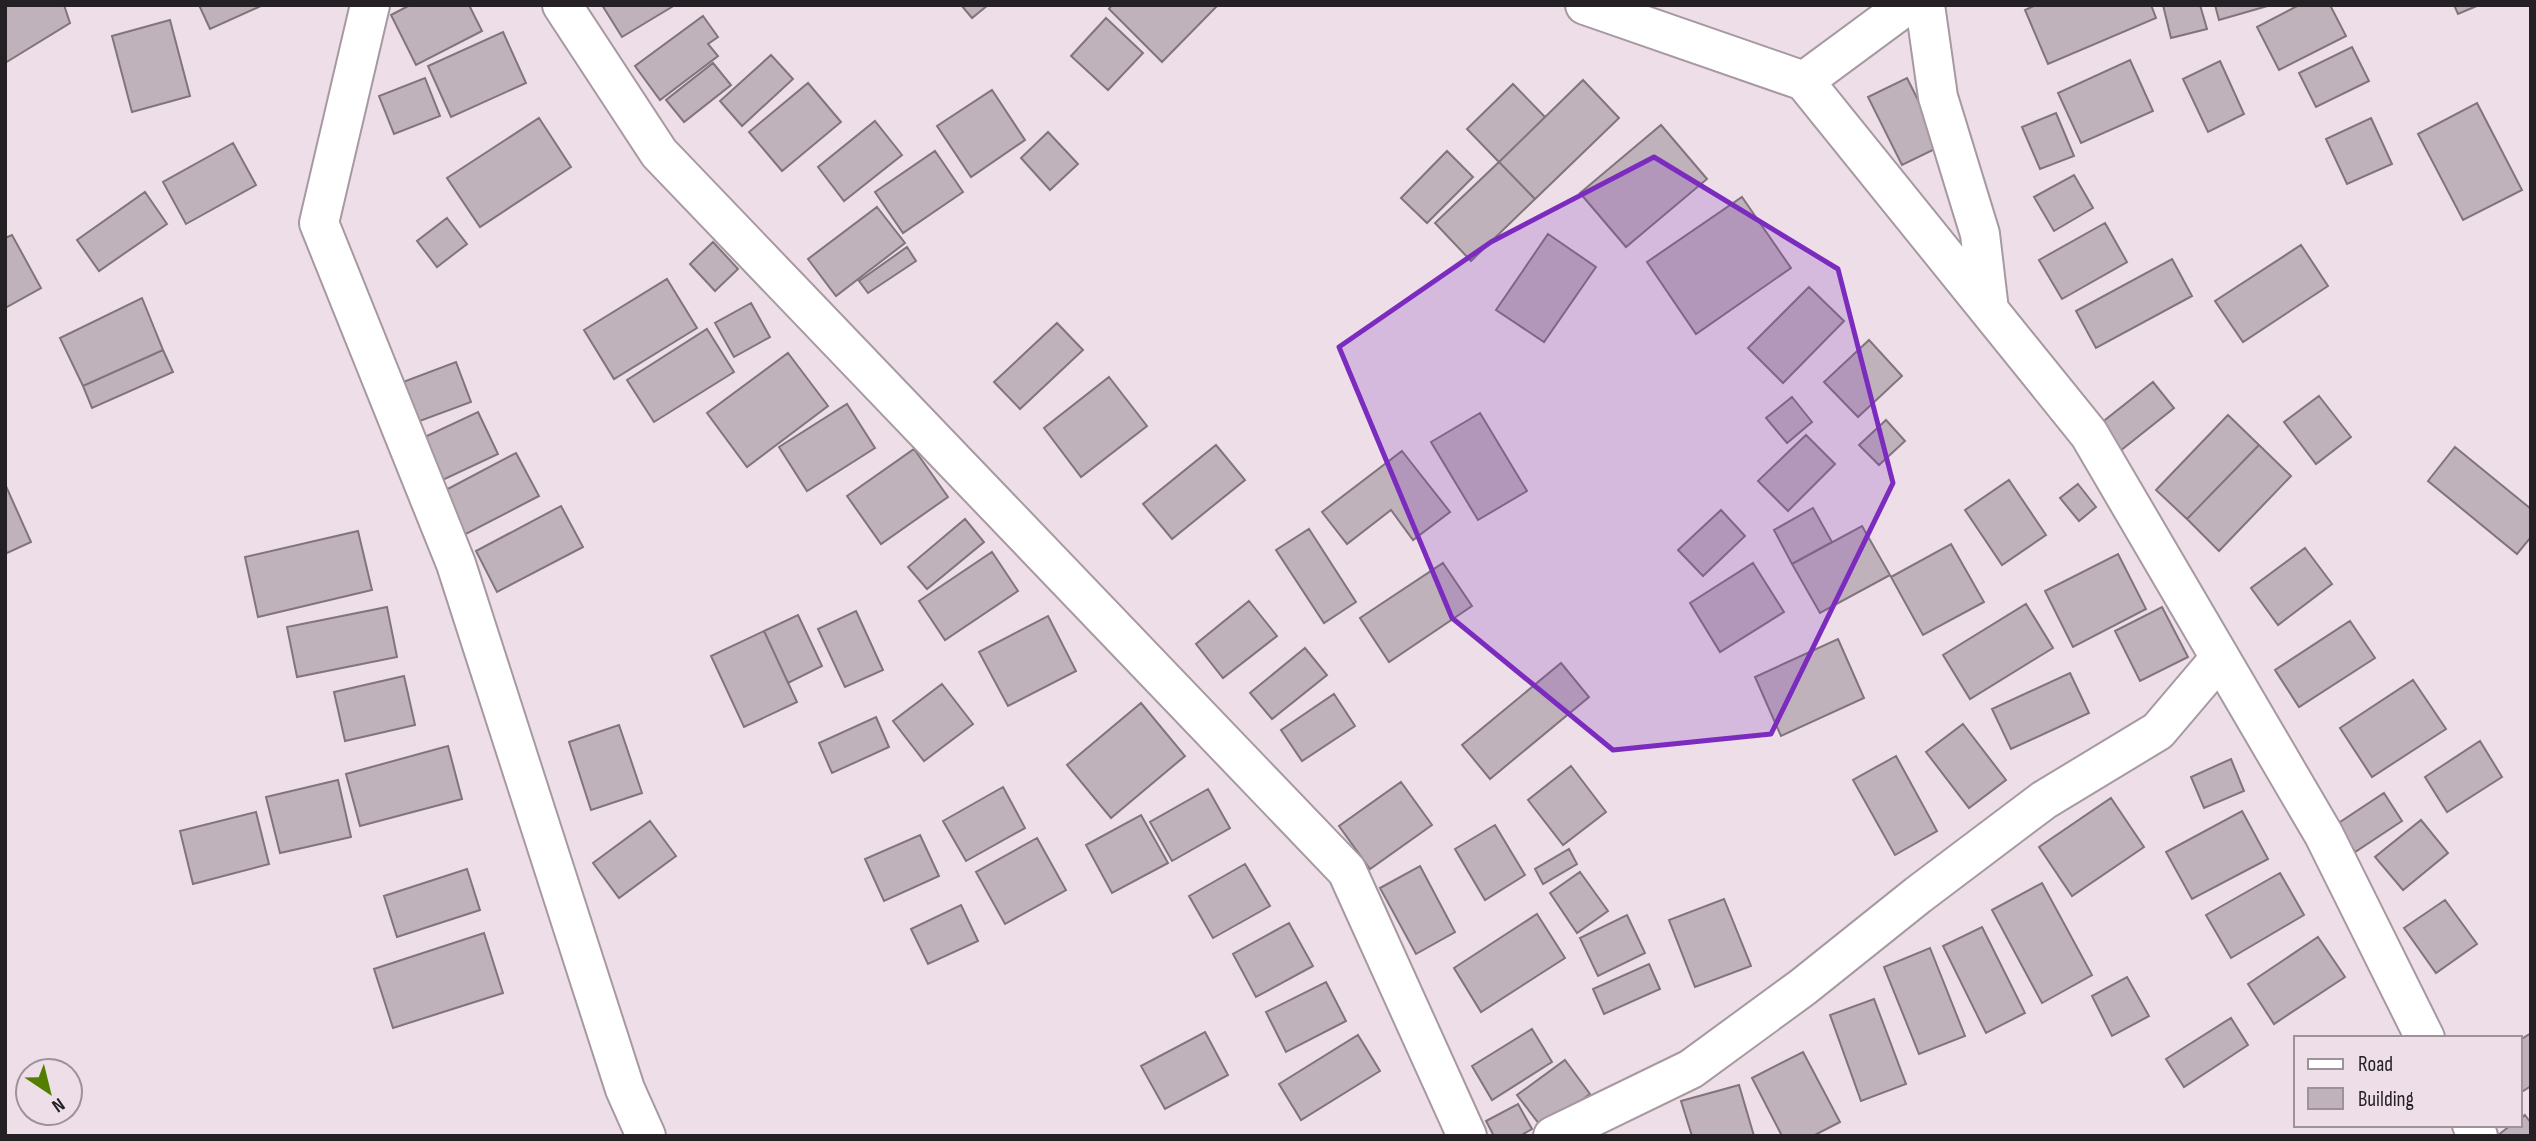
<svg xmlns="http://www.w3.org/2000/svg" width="2536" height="1141" viewBox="0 0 2536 1141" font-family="'Sofia Sans Condensed',sans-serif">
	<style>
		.building { fill: #c0b2bb; stroke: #81747c; stroke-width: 2 }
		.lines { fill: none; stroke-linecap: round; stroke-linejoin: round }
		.minor-casing { stroke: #a699a1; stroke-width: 42 }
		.tertiary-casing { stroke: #a699a1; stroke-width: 42 }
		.minor { stroke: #fff; stroke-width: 38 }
		.tertiary { stroke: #fff; stroke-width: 38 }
		.marked { fill: #7b2cbf; fill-opacity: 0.2; stroke: #7b2cbf; stroke-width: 5; stroke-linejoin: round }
	</style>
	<rect width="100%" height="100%" fill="#eddee7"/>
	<path class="building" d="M 5,5 L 64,5 L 70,23 L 5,63 Z
		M 199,5 L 263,5 L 210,29 Z
		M 410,5 L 469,5 L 482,31 L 416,65 L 391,15 Z
		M 602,5 L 675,5 L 622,37 Z
		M 961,5 L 988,5 L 972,18 Z
		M 1112,5 L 1218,5 L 1162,62 L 1109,9 Z
		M 2036,5 L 2151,5 L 2156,18 L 2048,64 L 2025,10 Z
		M 2163,5 L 2200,5 L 2207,29 L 2171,38 Z
		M 2215,5 L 2271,5 L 2219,20 Z
		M 2299,5 L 2330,5 L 2346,36 L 2279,70 L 2257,27 Z
		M 2454,5 L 2479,5 L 2458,14 Z
		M 703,16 L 718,37 L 708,44 L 718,56 L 660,100 L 635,66 Z
		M 1106,18 L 1143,53 L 1108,90 L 1071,56 Z
		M 170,20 L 190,96 L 132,112 L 112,36 Z
		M 503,32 L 526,83 L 451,117 L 428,66 Z
		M 2352,47 L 2369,81 L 2316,107 L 2299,73 Z
		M 771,55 L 793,79 L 742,126 L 720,101 Z
		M 2130,60 L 2153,111 L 2081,143 L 2058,93 Z
		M 2220,61 L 2244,114 L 2208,132 L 2183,79 Z
		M 713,63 L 731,85 L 684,122 L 666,100 Z
		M 425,78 L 440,116 L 394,134 L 379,96 Z
		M 1907,78 L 1941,146 L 1902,165 L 1868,97 Z
		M 1583,80 L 1619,118 L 1535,199 L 1499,162 Z
		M 808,83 L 841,122 L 782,171 L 749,132 Z
		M 1513,84 L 1545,117 L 1499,162 L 1467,129 Z
		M 992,90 L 1025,140 L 971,177 L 937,126 Z
		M 2477,103 L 2522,190 L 2463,220 L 2418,134 Z
		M 2056,113 L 2074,156 L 2040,169 L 2022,127 Z
		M 539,118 L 571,167 L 480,227 L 447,178 Z
		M 2371,118 L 2392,164 L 2347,184 L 2326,139 Z
		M 875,121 L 902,155 L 844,201 L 818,167 Z
		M 1661,125 L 1707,179 L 1626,247 L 1580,193 Z
		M 1048,132 L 1078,164 L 1050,190 L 1021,158 Z
		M 233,143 L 256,185 L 186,224 L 163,182 Z
		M 935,151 L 963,192 L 903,233 L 875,192 Z
		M 1447,151 L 1473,177 L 1427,223 L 1401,198 Z
		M 1499,162 L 1535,199 L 1471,261 L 1435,223 Z
		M 2074,175 L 2093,208 L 2054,231 L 2034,197 Z
		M 145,192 L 167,224 L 99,271 L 77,240 Z
		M 1742,197 L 1791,268 L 1696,334 L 1647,262 Z
		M 877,207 L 905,243 L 836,296 L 808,259 Z
		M 447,218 L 467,244 L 437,267 L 417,241 Z
		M 2105,223 L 2127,262 L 2062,299 L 2039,260 Z
		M 1548,234 L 1596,267 L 1544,342 L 1496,310 Z
		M 12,235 L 41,288 L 5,308 L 5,238 Z
		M 713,242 L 738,269 L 715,291 L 690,264 Z
		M 2301,245 L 2328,286 L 2243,342 L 2215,301 Z
		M 907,247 L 916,261 L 868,293 L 859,281 Z
		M 2172,259 L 2192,296 L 2096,348 L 2076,311 Z
		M 667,279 L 697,328 L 614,379 L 584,330 Z
		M 1809,287 L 1844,321 L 1783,383 L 1748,348 Z
		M 142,298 L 163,350 L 83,386 L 60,338 Z
		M 751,303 L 770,337 L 734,357 L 715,323 Z
		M 1057,323 L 1083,350 L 1020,409 L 994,382 Z
		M 707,329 L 734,372 L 654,422 L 627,380 Z
		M 1869,340 L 1902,376 L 1858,417 L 1824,382 Z
		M 163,350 L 173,372 L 92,408 L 83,386 Z
		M 788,353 L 828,406 L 747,467 L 707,413 Z
		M 456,362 L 471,402 L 409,425 L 395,385 Z
		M 1109,377 L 1147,426 L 1081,477 L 1044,428 Z
		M 2153,382 L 2174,408 L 2120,451 L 2100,424 Z
		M 2319,396 L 2351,437 L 2316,464 L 2284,422 Z
		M 1792,397 L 1812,422 L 1787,443 L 1766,418 Z
		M 847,404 L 875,448 L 807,491 L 779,447 Z
		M 478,412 L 498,454 L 434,484 L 414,442 Z
		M 1480,413 L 1527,491 L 1478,520 L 1431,442 Z
		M 2228,415 L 2259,445 L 2187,519 L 2156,490 Z
		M 1886,420 L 1905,441 L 1879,465 L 1859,445 Z
		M 1806,435 L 1835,464 L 1788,511 L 1758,481 Z
		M 1216,445 L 1245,480 L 1172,539 L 1143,504 Z
		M 2259,445 L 2291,476 L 2219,551 L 2187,519 Z
		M 2455,447 L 2531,509 L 2531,537 L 2517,554 L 2428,481 Z
		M 914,449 L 948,497 L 881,544 L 847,496 Z
		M 1402,451 L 1450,512 L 1413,540 L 1391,510 L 1347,544 L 1322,512 Z
		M 516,453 L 539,496 L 464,535 L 442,492 Z
		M 2009,480 L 2046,535 L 2002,565 L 1965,510 Z
		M 5,484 L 31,542 L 5,554 Z
		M 2078,484 L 2096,507 L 2079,521 L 2060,498 Z
		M 561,506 L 583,547 L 497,592 L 476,551 Z
		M 1813,508 L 1832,542 L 1792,564 L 1774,530 Z
		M 1721,510 L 1745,536 L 1703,576 L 1678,550 Z
		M 965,519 L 984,542 L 927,589 L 908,567 Z
		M 1862,526 L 1890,575 L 1820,613 L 1792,564 Z
		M 1309,529 L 1356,602 L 1324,623 L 1276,550 Z
		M 358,531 L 372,590 L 258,617 L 245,557 Z
		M 1951,544 L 1984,602 L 1923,635 L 1891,577 Z
		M 2305,548 L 2332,584 L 2278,625 L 2251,588 Z
		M 992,552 L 1018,591 L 945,640 L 919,601 Z
		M 2118,554 L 2146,609 L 2073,647 L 2045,591 Z
		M 1443,563 L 1472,606 L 1389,662 L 1360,618 Z
		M 1753,563 L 1784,612 L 1720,652 L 1690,603 Z
		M 1249,601 L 1277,636 L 1223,678 L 1196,644 Z
		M 2026,604 L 2053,648 L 1970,699 L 1943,655 Z
		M 387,607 L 397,657 L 297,677 L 287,627 Z
		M 2162,607 L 2188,657 L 2140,681 L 2115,631 Z
		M 856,611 L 883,670 L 845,687 L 818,629 Z
		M 798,615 L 822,666 L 788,683 L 764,631 Z
		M 1048,616 L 1076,671 L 1008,706 L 979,652 Z
		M 2350,621 L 2375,658 L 2299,707 L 2275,670 Z
		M 764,631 L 797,702 L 744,727 L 711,656 Z
		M 1838,639 L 1864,698 L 1781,736 L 1755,677 Z
		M 1305,648 L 1327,675 L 1272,719 L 1250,693 Z
		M 1561,663 L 1589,697 L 1490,779 L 1462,745 Z
		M 2070,673 L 2089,713 L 2011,749 L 1992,709 Z
		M 404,676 L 415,725 L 345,741 L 334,692 Z
		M 2413,680 L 2446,729 L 2372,777 L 2340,728 Z
		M 942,684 L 973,724 L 924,761 L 893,721 Z
		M 1334,694 L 1355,726 L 1302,761 L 1281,730 Z
		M 1141,703 L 1185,756 L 1111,818 L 1067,765 Z
		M 876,717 L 889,747 L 832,773 L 819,743 Z
		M 1963,724 L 2006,780 L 1969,808 L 1926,752 Z
		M 619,725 L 642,793 L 591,810 L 569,742 Z
		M 2480,741 L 2502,777 L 2447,812 L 2425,777 Z
		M 448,746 L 462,799 L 360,826 L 346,774 Z
		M 1896,756 L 1937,831 L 1895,855 L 1853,780 Z
		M 2231,759 L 2244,791 L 2204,808 L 2191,777 Z
		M 1571,766 L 1606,812 L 1563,845 L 1528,800 Z
		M 338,780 L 351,837 L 280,853 L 266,797 Z
		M 1401,782 L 1432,825 L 1370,869 L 1339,826 Z
		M 1003,787 L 1025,828 L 966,861 L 943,821 Z
		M 1208,789 L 1230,828 L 1172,861 L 1150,822 Z
		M 2384,793 L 2402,821 L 2355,852 L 2337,824 Z
		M 2111,798 L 2144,847 L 2072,896 L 2039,847 Z
		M 2242,811 L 2268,859 L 2192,899 L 2166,852 Z
		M 256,812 L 269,864 L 193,884 L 180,831 Z
		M 1141,815 L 1168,863 L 1112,893 L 1086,845 Z
		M 2421,820 L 2448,853 L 2403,890 L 2375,857 Z
		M 650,821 L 676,856 L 619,898 L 593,863 Z
		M 1495,825 L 1525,875 L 1485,900 L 1455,849 Z
		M 920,835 L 939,876 L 884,901 L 865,859 Z
		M 1037,838 L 1066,890 L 1005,924 L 976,872 Z
		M 1569,849 L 1577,864 L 1543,884 L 1535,869 Z
		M 1245,864 L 1270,906 L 1213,938 L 1189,896 Z
		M 1420,866 L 1455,932 L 1416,954 L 1380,888 Z
		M 467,869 L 480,910 L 397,937 L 384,896 Z
		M 1580,872 L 1608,911 L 1577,933 L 1550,893 Z
		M 2280,873 L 2304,915 L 2231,958 L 2206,915 Z
		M 2042,883 L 2092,975 L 2042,1003 L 1992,910 Z
		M 1724,899 L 1751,966 L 1695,987 L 1669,920 Z
		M 2445,900 L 2477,944 L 2436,973 L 2404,928 Z
		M 961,905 L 978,941 L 928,964 L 911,929 Z
		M 1537,914 L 1565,958 L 1481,1012 L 1454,968 Z
		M 1627,915 L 1645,953 L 1598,976 L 1580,938 Z
		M 1289,923 L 1313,966 L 1256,997 L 1233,954 Z
		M 1982,927 L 2025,1013 L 1986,1033 L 1943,946 Z
		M 484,933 L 503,993 L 393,1028 L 374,969 Z
		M 2318,937 L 2345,977 L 2274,1024 L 2248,984 Z
		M 1930,948 L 1965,1036 L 1919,1054 L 1884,967 Z
		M 1649,964 L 1660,989 L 1604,1014 L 1593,989 Z
		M 2127,977 L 2149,1016 L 2112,1036 L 2092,996 Z
		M 1326,982 L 1346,1021 L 1286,1052 L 1266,1012 Z
		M 1874,999 L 1906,1084 L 1861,1101 L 1830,1015 Z
		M 2231,1018 L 2248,1045 L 2184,1087 L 2166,1059 Z
		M 1532,1029 L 1552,1062 L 1492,1100 L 1472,1066 Z
		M 1205,1032 L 1228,1075 L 1165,1109 L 1141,1066 Z
		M 2531,1033 L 2531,1086 L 2520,1093 L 2520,1040 Z
		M 1358,1035 L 1380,1071 L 1301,1120 L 1279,1084 Z
		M 1803,1052 L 1840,1122 L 1813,1136 L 1782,1136 L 1752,1078 Z
		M 1565,1060 L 1590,1094 L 1543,1129 L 1517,1095 Z
		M 1739,1085 L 1754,1136 L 1692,1136 L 1681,1101 Z
		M 1518,1104 L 1532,1129 L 1520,1136 L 1494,1136 L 1486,1121 Z
		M 2525,1115 L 2531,1123 L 2531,1136 L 2497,1136 L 2511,1125 L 2520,1125 L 2520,1119 Z"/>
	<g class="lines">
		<g class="minor-casing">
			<path id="minor" d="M 370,5 L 319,223 L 456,564 L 625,1089 L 646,1136
				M 1585,5 L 1804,81 L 2089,434 L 2324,835 L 2425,1038
				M 1925,5 L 1938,97 L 1980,234 L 1989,310
				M 1804,81 L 1907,5
				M 2472,1125 L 2478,1136
				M 1553,1136 L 1691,1069 L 1803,987 L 1918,895 L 2044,800 L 2158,731 L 2220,658"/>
		</g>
		<g class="tertiary-casing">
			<path id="tertiary" d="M 562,5 L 659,153 L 1347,871 L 1467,1136"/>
		</g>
		<use href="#minor" class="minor"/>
		<use href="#tertiary" class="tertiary"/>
	</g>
	<path class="marked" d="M 1654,157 L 1838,269 L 1893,483 L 1771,734 L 1613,750 L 1452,618 L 1339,347 L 1491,242 Z"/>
	<rect width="2536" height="1141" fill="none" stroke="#252023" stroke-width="14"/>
	<rect x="2294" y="1036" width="228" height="91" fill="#eddee7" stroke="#9d9299" stroke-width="2"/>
	<rect x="2308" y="1059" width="35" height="10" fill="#ffffff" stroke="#9d9299" stroke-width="2"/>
	<text x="2358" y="1071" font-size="21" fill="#252023">Road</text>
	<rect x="2308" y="1088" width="35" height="21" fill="#c0b2bb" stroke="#9d9299" stroke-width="2"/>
	<text x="2358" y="1106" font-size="21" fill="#252023">Building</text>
	<g transform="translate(49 1092) rotate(145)"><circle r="33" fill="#eddee7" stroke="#9d9299" stroke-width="2"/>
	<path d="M0-5L12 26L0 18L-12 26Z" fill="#547e00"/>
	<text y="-10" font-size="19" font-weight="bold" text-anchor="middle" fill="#252023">N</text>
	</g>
</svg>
